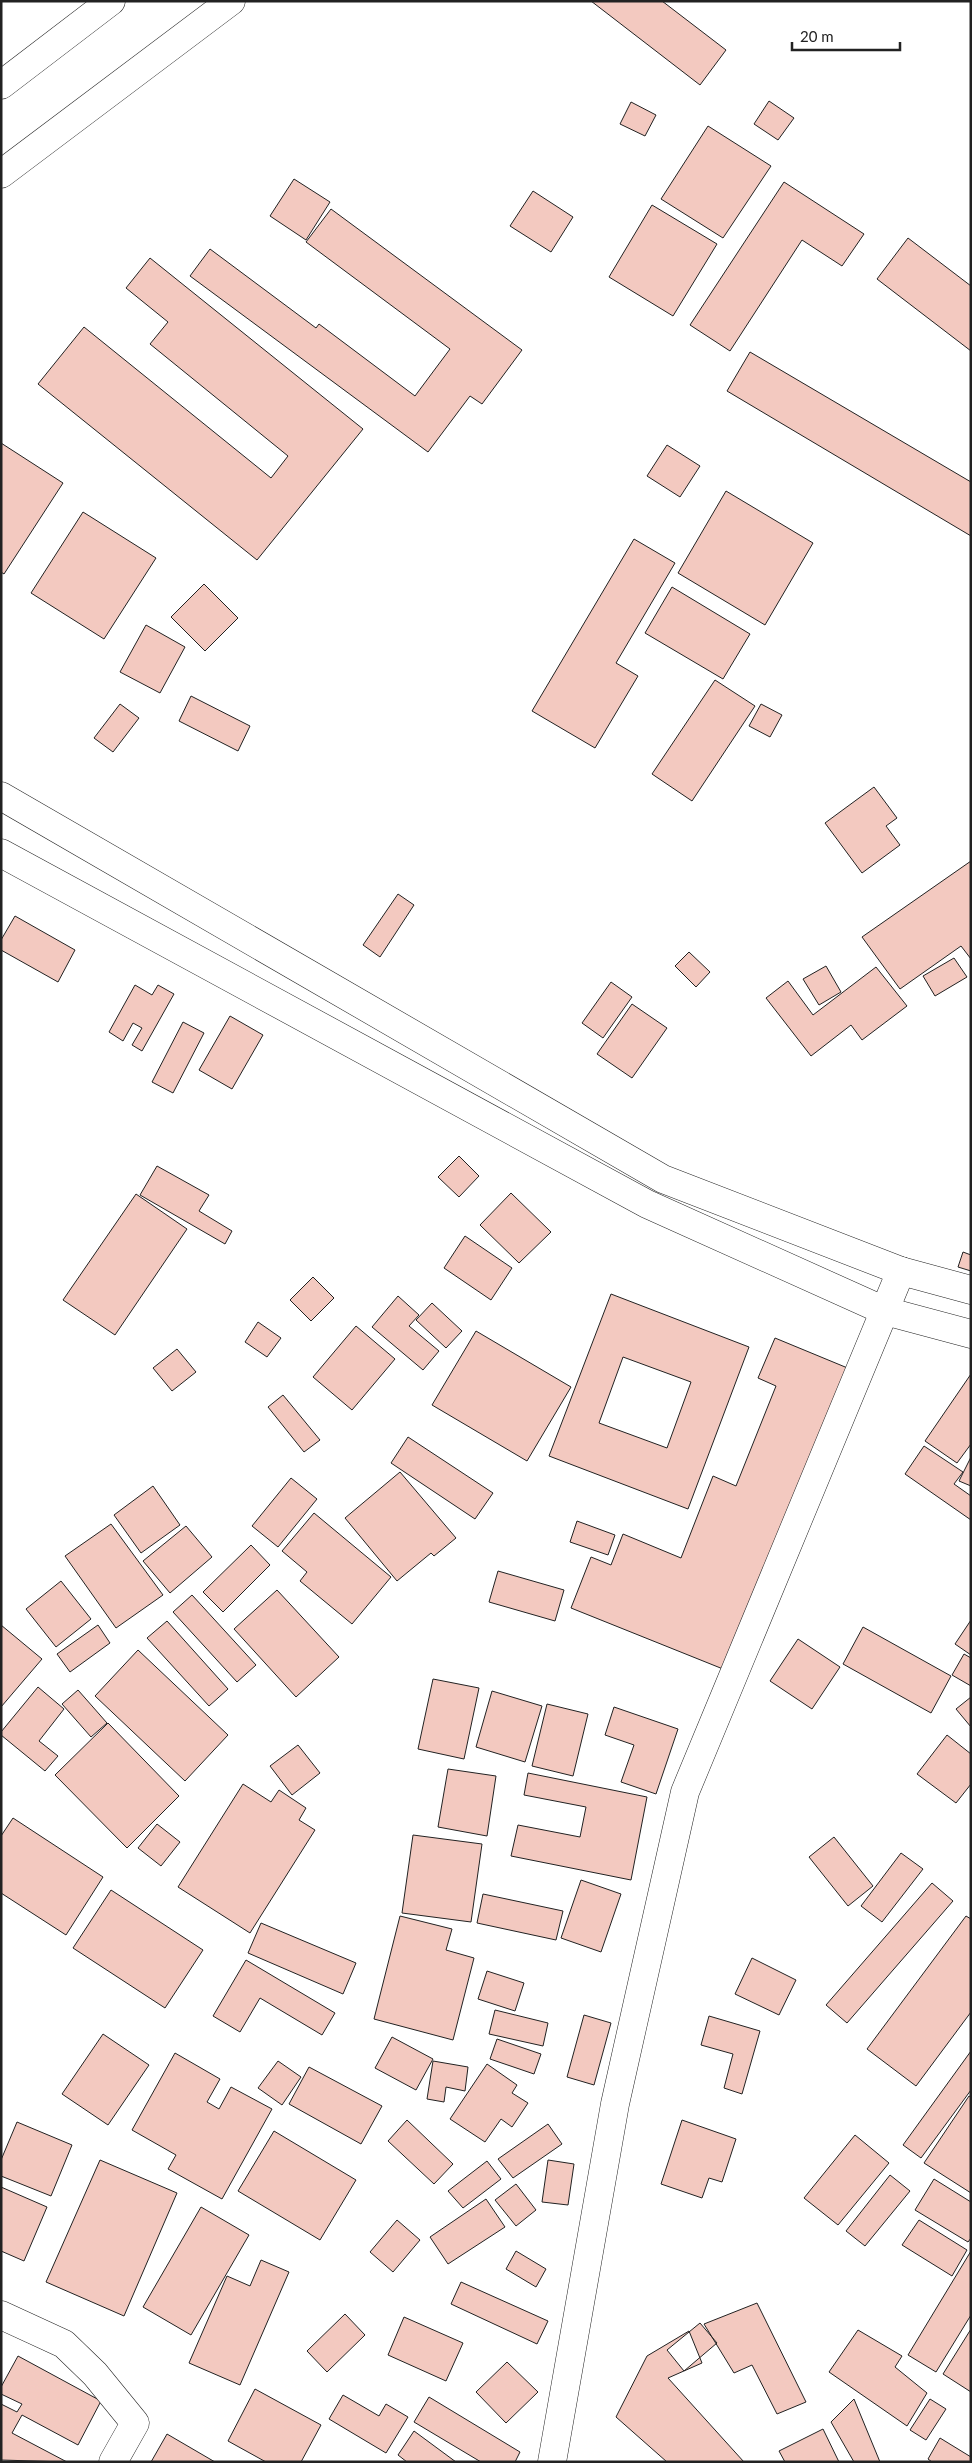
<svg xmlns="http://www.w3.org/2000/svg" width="972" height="2463" viewBox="0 0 972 2463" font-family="Lato,sans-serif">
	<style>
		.building { fill: #f3c9c0; stroke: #222; fill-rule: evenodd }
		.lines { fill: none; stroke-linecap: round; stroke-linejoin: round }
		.minor-casing { stroke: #222; stroke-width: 29 }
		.tertiary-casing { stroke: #222; stroke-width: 29 }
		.minor { stroke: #fff; stroke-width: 28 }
		.tertiary { stroke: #fff; stroke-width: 28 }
	</style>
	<rect width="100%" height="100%" fill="#fff"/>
	<path class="building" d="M 591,1 L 662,1 L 726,50 L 700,85 Z
		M 769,101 L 794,118 L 778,140 L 754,124 Z
		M 631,102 L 656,115 L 645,136 L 620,124 Z
		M 708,126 L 771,166 L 723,238 L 661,199 Z
		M 294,179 L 330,202 L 306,240 L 270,216 Z
		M 784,182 L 864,234 L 842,266 L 802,240 L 730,351 L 690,325 Z
		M 533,191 L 573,217 L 551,252 L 510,226 Z
		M 652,205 L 717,244 L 673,316 L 609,277 Z
		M 331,209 L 522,350 L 482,404 L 470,396 L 428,452 L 190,276 L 210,249 L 316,328 L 319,324 L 415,396 L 450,349 L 306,242 Z
		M 908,238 L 971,286 L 971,351 L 877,279 Z
		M 150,258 L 363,429 L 257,560 L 38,384 L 84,327 L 271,478 L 288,456 L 150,344 L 168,322 L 126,288 Z
		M 750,352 L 971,482 L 971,536 L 727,391 Z
		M 1,443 L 63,483 L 4,574 L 1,572 Z
		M 667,445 L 700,466 L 680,497 L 647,476 Z
		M 726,491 L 813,543 L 765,625 L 678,573 Z
		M 83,512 L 156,558 L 104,639 L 31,593 Z
		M 634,539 L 675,563 L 616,663 L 638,676 L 595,748 L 532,711 Z
		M 204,584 L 238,618 L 205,651 L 171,617 Z
		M 672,587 L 750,634 L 723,679 L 645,633 Z
		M 146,625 L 185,647 L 160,693 L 120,672 Z
		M 715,680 L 755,706 L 692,801 L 652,774 Z
		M 191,696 L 250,726 L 238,751 L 179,721 Z
		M 120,704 L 139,718 L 113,752 L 94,738 Z
		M 761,704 L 782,715 L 770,737 L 749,726 Z
		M 874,787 L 897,818 L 886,826 L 900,845 L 862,873 L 825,823 Z
		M 971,861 L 971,959 L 961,946 L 900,989 L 862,937 Z
		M 398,894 L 414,905 L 380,957 L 363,945 Z
		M 15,916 L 75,950 L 58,982 L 1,950 L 1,940 Z
		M 689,952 L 710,972 L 696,987 L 675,966 Z
		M 954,958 L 967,977 L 935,996 L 923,976 Z
		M 826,966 L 841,992 L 819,1005 L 803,979 Z
		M 876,967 L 907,1006 L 862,1040 L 851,1025 L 811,1056 L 766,998 L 788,981 L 813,1015 Z
		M 611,982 L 632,997 L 603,1038 L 582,1023 Z
		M 135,985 L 152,995 L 158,985 L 174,994 L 142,1051 L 132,1045 L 142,1028 L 133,1023 L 123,1041 L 109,1032 Z
		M 632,1004 L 667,1028 L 632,1078 L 597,1054 Z
		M 230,1016 L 263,1035 L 232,1089 L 199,1070 Z
		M 183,1022 L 204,1033 L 173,1093 L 152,1082 Z
		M 459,1156 L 479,1176 L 459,1197 L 438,1177 Z
		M 157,1166 L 209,1195 L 199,1211 L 232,1231 L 225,1244 L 140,1195 Z
		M 511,1193 L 551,1232 L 519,1263 L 480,1225 Z
		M 136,1194 L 187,1229 L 115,1335 L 63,1300 Z
		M 465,1236 L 512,1268 L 491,1300 L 444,1268 Z
		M 963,1252 L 971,1255 L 971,1271 L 958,1267 Z
		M 313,1277 L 334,1298 L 311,1321 L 290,1300 Z
		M 611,1294 L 749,1347 L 688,1509 L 549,1456 ZM 623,1357 L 691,1382 L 667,1448 L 599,1423 Z
		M 398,1296 L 419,1315 L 409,1326 L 439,1351 L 423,1370 L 372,1327 Z
		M 432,1303 L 462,1331 L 446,1348 L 416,1320 Z
		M 258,1322 L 281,1338 L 267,1357 L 245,1342 Z
		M 356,1326 L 395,1359 L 352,1410 L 313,1377 Z
		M 476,1331 L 571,1387 L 527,1461 L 432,1405 Z
		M 775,1338 L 850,1369 L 728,1671 L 571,1608 L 591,1557 L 611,1565 L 623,1534 L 681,1558 L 713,1476 L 736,1486 L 776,1386 L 758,1378 Z
		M 177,1349 L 196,1372 L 172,1391 L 153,1368 Z
		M 971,1374 L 971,1444 L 957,1463 L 925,1441 Z
		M 283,1395 L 320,1440 L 304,1452 L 268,1407 Z
		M 408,1437 L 493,1493 L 475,1519 L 391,1463 Z
		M 924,1446 L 963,1472 L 954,1484 L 971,1496 L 971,1520 L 905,1474 Z
		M 971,1457 L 971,1486 L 959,1481 Z
		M 400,1472 L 456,1538 L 434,1556 L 431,1553 L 397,1581 L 345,1518 Z
		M 291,1478 L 317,1499 L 278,1547 L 252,1526 Z
		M 153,1486 L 180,1525 L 141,1553 L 114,1515 Z
		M 314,1513 L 391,1577 L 352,1624 L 300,1581 L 307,1572 L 282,1551 Z
		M 577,1521 L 615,1535 L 608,1555 L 570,1542 Z
		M 111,1524 L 163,1595 L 116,1628 L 65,1556 Z
		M 186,1526 L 212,1557 L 170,1593 L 143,1561 Z
		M 251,1545 L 270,1565 L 223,1612 L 203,1592 Z
		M 498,1571 L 564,1590 L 555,1621 L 489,1602 Z
		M 61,1581 L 91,1619 L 56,1647 L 26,1609 Z
		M 277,1590 L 339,1657 L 296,1697 L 234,1629 Z
		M 192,1595 L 256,1665 L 237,1682 L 173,1612 Z
		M 971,1620 L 971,1655 L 955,1644 Z
		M 167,1621 L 228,1689 L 209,1706 L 147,1638 Z
		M 1,1625 L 42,1659 L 1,1707 Z
		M 98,1625 L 110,1643 L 70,1672 L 57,1654 Z
		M 863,1627 L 951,1676 L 931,1713 L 843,1664 Z
		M 798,1639 L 840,1667 L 812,1709 L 770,1681 Z
		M 138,1650 L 228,1735 L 185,1781 L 95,1696 Z
		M 964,1654 L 971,1658 L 971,1686 L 952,1675 Z
		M 433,1679 L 479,1688 L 464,1759 L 418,1749 Z
		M 38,1687 L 64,1709 L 39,1741 L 58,1756 L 45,1771 L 1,1735 L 1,1732 Z
		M 78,1690 L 107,1723 L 91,1737 L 62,1704 Z
		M 492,1691 L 542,1706 L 525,1762 L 476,1747 Z
		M 971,1697 L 971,1727 L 956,1709 Z
		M 547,1704 L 588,1714 L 573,1776 L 532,1766 Z
		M 614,1707 L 678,1729 L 656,1794 L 621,1782 L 634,1745 L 605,1735 Z
		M 108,1723 L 179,1796 L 127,1848 L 55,1775 Z
		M 947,1735 L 971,1754 L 971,1784 L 956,1803 L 917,1774 Z
		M 298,1745 L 320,1773 L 292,1795 L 270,1766 Z
		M 448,1769 L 496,1776 L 487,1836 L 438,1827 Z
		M 528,1773 L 647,1797 L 631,1880 L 511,1856 L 518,1825 L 580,1837 L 586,1807 L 524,1795 Z
		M 243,1784 L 271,1802 L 279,1790 L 306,1808 L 299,1820 L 315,1830 L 250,1933 L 178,1887 Z
		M 13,1818 L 103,1877 L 66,1935 L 1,1893 L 1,1836 Z
		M 157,1824 L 180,1842 L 161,1866 L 138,1848 Z
		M 413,1835 L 482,1844 L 471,1922 L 402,1913 Z
		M 834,1837 L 873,1886 L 848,1906 L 809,1857 Z
		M 901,1853 L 923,1869 L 882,1922 L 861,1906 Z
		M 581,1880 L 621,1894 L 601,1952 L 561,1938 Z
		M 932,1883 L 953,1901 L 847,2023 L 826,2005 Z
		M 111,1890 L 203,1950 L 165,2008 L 73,1948 Z
		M 483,1894 L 563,1911 L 556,1940 L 477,1923 Z
		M 400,1916 L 452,1929 L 446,1950 L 474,1958 L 453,2040 L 374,2019 Z
		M 966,1916 L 971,1919 L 971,2012 L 916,2086 L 867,2049 Z
		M 261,1923 L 356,1963 L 343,1994 L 248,1953 Z
		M 752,1958 L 796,1980 L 779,2015 L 735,1994 Z
		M 246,1960 L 335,2013 L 322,2035 L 260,1998 L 240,2032 L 213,2016 Z
		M 487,1971 L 524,1983 L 515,2011 L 478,1999 Z
		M 495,2010 L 548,2023 L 543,2046 L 489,2034 Z
		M 584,2015 L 611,2023 L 594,2085 L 567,2077 Z
		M 709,2016 L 760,2031 L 742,2094 L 724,2088 L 733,2054 L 701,2045 Z
		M 103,2034 L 149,2065 L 108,2125 L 62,2094 Z
		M 392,2037 L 433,2059 L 416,2090 L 375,2068 Z
		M 497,2039 L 541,2054 L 534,2074 L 490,2059 Z
		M 971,2051 L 971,2090 L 921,2158 L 903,2145 Z
		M 175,2053 L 220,2079 L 207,2102 L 219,2109 L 231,2087 L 272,2109 L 222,2199 L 168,2169 L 176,2155 L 132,2130 Z
		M 278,2061 L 301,2077 L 282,2105 L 258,2088 Z
		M 433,2061 L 468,2067 L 465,2091 L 446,2087 L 444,2102 L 427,2099 Z
		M 487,2064 L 517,2085 L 512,2093 L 528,2103 L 512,2127 L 501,2119 L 485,2142 L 450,2119 Z
		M 309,2067 L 382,2106 L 361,2144 L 289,2104 Z
		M 969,2096 L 971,2097 L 971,2193 L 924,2163 Z
		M 407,2120 L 453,2164 L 434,2184 L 388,2141 Z
		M 682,2120 L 736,2139 L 722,2182 L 709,2178 L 702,2198 L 661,2184 Z
		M 17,2122 L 72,2145 L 51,2196 L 1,2176 L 1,2160 Z
		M 548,2124 L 562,2144 L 513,2178 L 498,2159 Z
		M 274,2131 L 356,2180 L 320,2240 L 238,2191 Z
		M 855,2135 L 889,2163 L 838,2225 L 804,2198 Z
		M 100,2160 L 177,2193 L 124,2316 L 46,2282 Z
		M 548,2160 L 574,2164 L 568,2205 L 542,2202 Z
		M 487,2161 L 501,2179 L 463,2208 L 448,2191 Z
		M 890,2175 L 910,2191 L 865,2246 L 846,2231 Z
		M 934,2179 L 971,2202 L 971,2238 L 968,2242 L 915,2210 Z
		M 516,2184 L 536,2210 L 516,2226 L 495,2200 Z
		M 1,2187 L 47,2207 L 24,2261 L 1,2251 Z
		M 486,2199 L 505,2227 L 448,2264 L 430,2237 Z
		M 201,2207 L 249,2235 L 191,2335 L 143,2307 Z
		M 397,2220 L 420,2240 L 393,2272 L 370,2252 Z
		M 919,2220 L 967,2250 L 952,2276 L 902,2245 Z
		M 516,2251 L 546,2269 L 536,2287 L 506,2269 Z
		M 971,2251 L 971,2315 L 936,2372 L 908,2355 Z
		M 261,2260 L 289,2272 L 240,2385 L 189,2363 L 227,2276 L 250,2286 Z
		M 461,2282 L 548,2321 L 537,2344 L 451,2304 Z
		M 757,2303 L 806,2402 L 777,2414 L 752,2365 L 734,2373 L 704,2324 Z
		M 345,2314 L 365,2335 L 327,2372 L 307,2351 Z
		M 404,2317 L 463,2343 L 446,2381 L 388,2355 Z
		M 700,2323 L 717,2343 L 684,2371 L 667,2350 Z
		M 971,2329 L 971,2392 L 943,2374 Z
		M 858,2330 L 902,2356 L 895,2367 L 927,2393 L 907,2426 L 829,2372 Z
		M 689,2331 L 702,2363 L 668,2378 L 744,2462 L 667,2462 L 616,2417 L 647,2356 Z
		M 18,2356 L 101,2401 L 78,2445 L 22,2415 L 12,2433 L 67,2462 L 1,2460 L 1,2404 L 17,2412 L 22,2404 L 1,2394 L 1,2387 Z
		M 507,2362 L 538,2392 L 506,2423 L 476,2392 Z
		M 255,2389 L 321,2425 L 301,2462 L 266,2462 L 228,2441 Z
		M 343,2395 L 379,2416 L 386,2404 L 408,2417 L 386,2453 L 329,2419 Z
		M 429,2397 L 520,2452 L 515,2462 L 481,2462 L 414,2422 Z
		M 854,2399 L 880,2462 L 854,2462 L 831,2422 Z
		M 930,2399 L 946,2409 L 926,2440 L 910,2430 Z
		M 823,2429 L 839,2462 L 785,2462 L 779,2451 Z
		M 414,2431 L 456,2462 L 407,2462 L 398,2455 Z
		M 167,2434 L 215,2462 L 151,2462 Z
		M 940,2438 L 971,2457 L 971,2462 L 932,2462 L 928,2459 Z"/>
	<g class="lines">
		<g class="minor-casing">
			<path id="minor" d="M 1,2315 L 64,2344 L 95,2374 L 135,2423 L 113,2462
				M 552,2462 L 615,2104 L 685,1792 L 901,1271"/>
		</g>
		<g class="tertiary-casing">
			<path id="tertiary" d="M 1,85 L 111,1
				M 1,174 L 231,1
				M 1,796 L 663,1179 L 901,1271 L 971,1290
				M 1,853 L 647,1204 L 885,1311 L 971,1334"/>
		</g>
		<use href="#minor" class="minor"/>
		<use href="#tertiary" class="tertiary"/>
	</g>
	<rect width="972" height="2463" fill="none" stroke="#222222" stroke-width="5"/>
	<path d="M792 42v8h108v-8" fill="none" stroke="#222222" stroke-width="2.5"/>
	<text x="800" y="42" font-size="15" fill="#222222" stroke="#ffffff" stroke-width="4" paint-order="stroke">20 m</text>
</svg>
